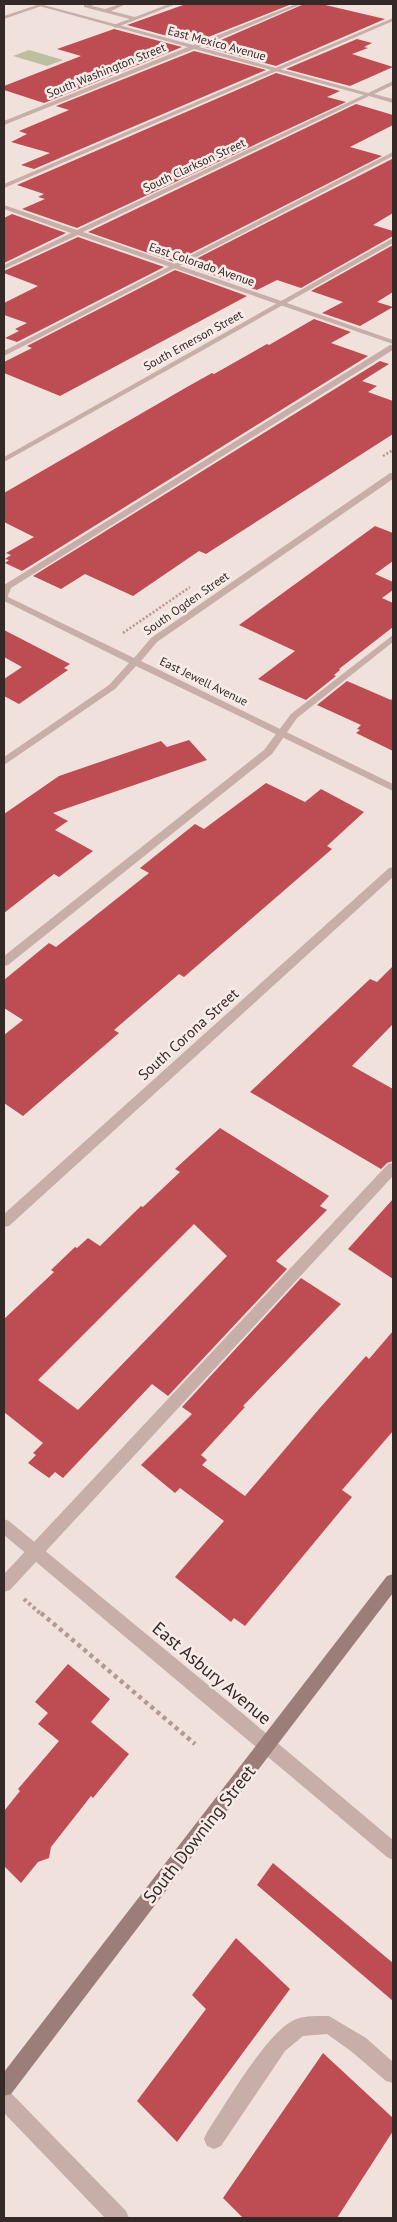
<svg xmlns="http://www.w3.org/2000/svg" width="397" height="2222" viewBox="0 0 397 2222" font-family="'PT Sans',sans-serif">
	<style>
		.green { fill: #bcbe9d }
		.building { fill: #bd4d52; fill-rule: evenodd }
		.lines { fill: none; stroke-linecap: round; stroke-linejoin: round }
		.path-far2 { stroke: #b39893; stroke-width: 2.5; stroke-dasharray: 2 2; stroke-linecap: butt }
		.path-far1 { stroke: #b39893; stroke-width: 4; stroke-dasharray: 3 3; stroke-linecap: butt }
		.path { stroke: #b39893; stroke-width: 4.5; stroke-dasharray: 4 4; stroke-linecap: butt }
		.service { fill: #c7aea9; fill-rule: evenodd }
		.minor { fill: #c7aea9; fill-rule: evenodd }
		.tertiary { fill: #c7aea9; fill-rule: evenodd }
		.secondary { fill: #9b7d7a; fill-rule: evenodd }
		.labels { text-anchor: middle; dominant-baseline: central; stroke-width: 5; stroke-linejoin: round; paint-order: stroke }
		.far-street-label { font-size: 12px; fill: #352928; stroke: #f8ece8 }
		.street-label { font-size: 15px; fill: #352928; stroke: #f8ece8 }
		.near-street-label { font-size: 18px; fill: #352928; stroke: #f8ece8 }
	</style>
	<rect width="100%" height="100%" fill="#f0e1dc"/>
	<path class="green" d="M 29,50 L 63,60 L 47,66 L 13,56 Z"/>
	<path class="building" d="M 186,4 L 292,4 L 193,43 L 127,25 Z
		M 304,4 L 321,4 L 385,19 L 276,66 L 205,47 Z
		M 114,29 L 182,47 L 44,103 L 4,90 L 4,86 L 81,56 L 57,49 Z
		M 357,39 L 372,43 L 364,47 L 368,48 L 352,54 L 393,67 L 350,86 L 286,69 Z
		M 194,51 L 266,70 L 34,169 L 21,165 L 50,153 L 11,142 L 27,134 L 19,131 L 69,110 L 56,106 Z
		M 276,73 L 340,91 L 327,97 L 346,102 L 77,228 L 22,209 L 45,199 L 38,197 L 44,194 L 17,185 Z
		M 356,104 L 393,115 L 393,125 L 350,147 L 382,156 L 174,262 L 88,232 Z
		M 392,159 L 393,213 L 373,225 L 393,231 L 393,236 L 301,288 L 277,280 L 257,290 L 184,265 Z
		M 12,214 L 66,233 L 4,263 L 4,218 Z
		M 78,237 L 164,267 L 17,342 L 5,338 L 19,331 L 15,329 L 27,323 L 4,315 L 4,303 L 38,286 L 4,273 L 4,271 Z
		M 393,245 L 393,292 L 377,302 L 393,307 L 360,326 L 322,313 L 343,302 L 311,291 Z
		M 175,270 L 247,296 L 60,396 L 4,373 L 4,362 L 32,348 L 27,346 Z
		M 314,319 L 351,332 L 331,343 L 368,356 L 22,571 L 5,563 L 9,560 L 5,559 L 11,555 L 6,553 L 34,537 L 4,522 L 4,493 L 187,387 L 212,373 L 214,374 L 267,344 L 269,345 Z
		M 380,361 L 389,364 L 362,381 L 377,386 L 368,392 L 393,401 L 393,434 L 206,554 L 199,551 L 133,596 L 85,574 L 61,589 L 33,576 Z
		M 375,526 L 393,533 L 393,561 L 375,574 L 393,582 L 393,590 L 382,598 L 393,603 L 393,627 L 339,669 L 340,670 L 334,675 L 336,676 L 306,700 L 258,679 L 295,651 L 239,625 Z
		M 4,630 L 70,664 L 64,668 L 68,670 L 19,704 L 4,696 L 4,679 L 22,667 L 4,657 Z
		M 347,681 L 391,700 L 393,698 L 393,751 L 356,733 L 360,730 L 357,729 L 361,725 L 317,705 Z
		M 189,740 L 207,760 L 53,813 L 68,821 L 55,830 L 93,851 L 59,877 L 54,874 L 4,913 L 4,814 L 59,776 L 161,741 L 167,747 Z
		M 266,783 L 305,802 L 321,789 L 364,812 L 327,846 L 332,849 L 184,977 L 179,974 L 114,1030 L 119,1033 L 23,1116 L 4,1103 L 4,1035 L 23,1020 L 4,1008 L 4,980 L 49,943 L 56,947 L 149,873 L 140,868 L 195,824 L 204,829 Z
		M 393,966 L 393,1024 L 352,1066 L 393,1089 L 393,1161 L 387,1163 L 381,1169 L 250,1092 L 370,979 L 377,982 Z
		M 220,1128 L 329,1196 L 320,1206 L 327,1210 L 276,1261 L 287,1269 L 168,1396 L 152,1384 L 63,1478 L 55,1472 L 49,1478 L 28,1463 L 36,1455 L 33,1453 L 43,1443 L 4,1412 L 4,1319 L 54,1272 L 51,1270 L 75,1247 L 77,1248 L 88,1238 L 100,1246 L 141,1206 L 143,1207 L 180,1172 L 175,1169 ZM 194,1224 L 227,1256 L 78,1410 L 38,1380 Z
		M 393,1199 L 393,1279 L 348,1249 Z
		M 301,1278 L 341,1304 L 243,1406 L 245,1407 L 201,1455 L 207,1460 L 202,1465 L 245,1496 L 319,1409 L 366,1356 L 369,1359 L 393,1331 L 393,1431 L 342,1490 L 352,1497 L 245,1626 L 234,1618 L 231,1622 L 175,1577 L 224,1521 L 180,1488 L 175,1493 L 141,1465 L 192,1414 L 182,1407 Z
		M 68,1664 L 110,1699 L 91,1722 L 129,1754 L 93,1798 L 91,1796 L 51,1847 L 49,1858 L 38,1862 L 21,1883 L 4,1866 L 4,1811 L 20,1791 L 18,1789 L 59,1741 L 38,1724 L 48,1713 L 35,1702 Z
		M 273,1863 L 393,1963 L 393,2001 L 257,1885 Z
		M 236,1938 L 290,1989 L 177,2142 L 137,2101 L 206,2009 L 192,1995 Z
		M 323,2053 L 393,2118 L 393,2131 L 337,2218 L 243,2218 L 223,2198 Z"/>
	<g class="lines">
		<path class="path-far2" d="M 383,456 L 393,450
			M 123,633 L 190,587"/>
		<path class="path-far1" d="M 24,1599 L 42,1615"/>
		<path class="path" d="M 41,1613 L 195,1744"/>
		<path class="service" d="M 88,4 L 94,4 L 92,6 L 105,9 L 120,4 L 126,4 L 111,11 L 135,17 L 169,4 L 176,4 L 115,28 L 113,25 L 130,19 L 84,7 L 84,5 Z
			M 393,18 L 393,21 L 4,188 L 4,184 Z
			M 393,152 L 393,156 L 4,356 L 4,351 Z
			M 390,345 L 393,345 L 393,350 L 11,588 L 7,598 L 4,599 L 4,585 Z
			M 393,635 L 393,642 L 297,718 L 272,754 L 8,965 L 4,966 L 4,956 L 264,750 L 291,714 Z
			M 393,1163 L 393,1176 L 10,1590 L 4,1592 L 4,1574 L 388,1164 Z
			M 329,2016 L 366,2038 L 393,2062 L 393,2083 L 386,2081 L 352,2052 L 327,2034 L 303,2036 L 285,2051 L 221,2146 L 214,2149 L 207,2146 L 204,2139 L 207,2132 C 226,2104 266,2033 294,2020 C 304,2015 318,2016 329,2016 Z
			M 4,2091 L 11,2093 L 126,2211 L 129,2218 L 105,2218 L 4,2113 Z"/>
		<path class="minor" d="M 32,4 L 40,4 L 193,45 L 296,4 L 302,4 L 199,47 L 368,93 L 393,81 L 393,85 L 374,94 L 393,99 L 393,103 L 369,96 L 83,232 L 393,340 L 393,344 L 78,235 L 4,269 L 4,265 L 71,233 L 4,209 L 4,205 L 77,230 L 364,95 L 194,49 L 4,125 L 4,121 L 188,47 Z
			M 390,473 L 393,473 L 393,479 L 157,642 L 141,661 L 393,784 L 393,791 L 136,666 L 115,689 L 4,765 L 4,757 L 109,685 L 129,663 L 4,601 L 4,595 L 134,658 L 151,638 Z
			M 393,867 L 393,877 L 9,1226 L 4,1227 L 4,1214 L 389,868 Z
			M 4,1519 L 9,1521 L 230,1703 L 232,1709 L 230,1715 L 224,1717 L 218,1715 L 4,1535 Z"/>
		<path class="tertiary" d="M 40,4 L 47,4 L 4,19 L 4,16 Z
			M 393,238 L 393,243 L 4,462 L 4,457 Z
			M 224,1701 L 230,1703 L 393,1840 L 393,1860 L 387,1857 L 218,1715 L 216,1709 L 218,1703 Z"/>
		<path class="secondary" d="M 393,1574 L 393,1593 L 11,2094 L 4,2096 L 4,2072 L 387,1576 Z"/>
	</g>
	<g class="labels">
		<g class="far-street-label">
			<text transform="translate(217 43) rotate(15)">East Mexico Avenue</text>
			<text transform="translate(106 70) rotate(-22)">South Washington Street</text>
			<text transform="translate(194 165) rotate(-25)">South Clarkson Street</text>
			<text transform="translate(202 264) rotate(19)">East Colorado Avenue</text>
			<text transform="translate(193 340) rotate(-29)">South Emerson Street</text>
			<text transform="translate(186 603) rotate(-35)">South Ogden Street</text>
			<text transform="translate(204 681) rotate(26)">East Jewell Avenue</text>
		</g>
		<g class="street-label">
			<text transform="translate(188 1034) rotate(-42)">South Corona Street</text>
		</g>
		<g class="near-street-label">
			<text transform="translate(212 1673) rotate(40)">East Asbury Avenue</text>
			<text transform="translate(199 1834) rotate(-52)">South Downing Street</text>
		</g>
	</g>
	<rect width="397" height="2222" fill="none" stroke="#352928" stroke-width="10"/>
</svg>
